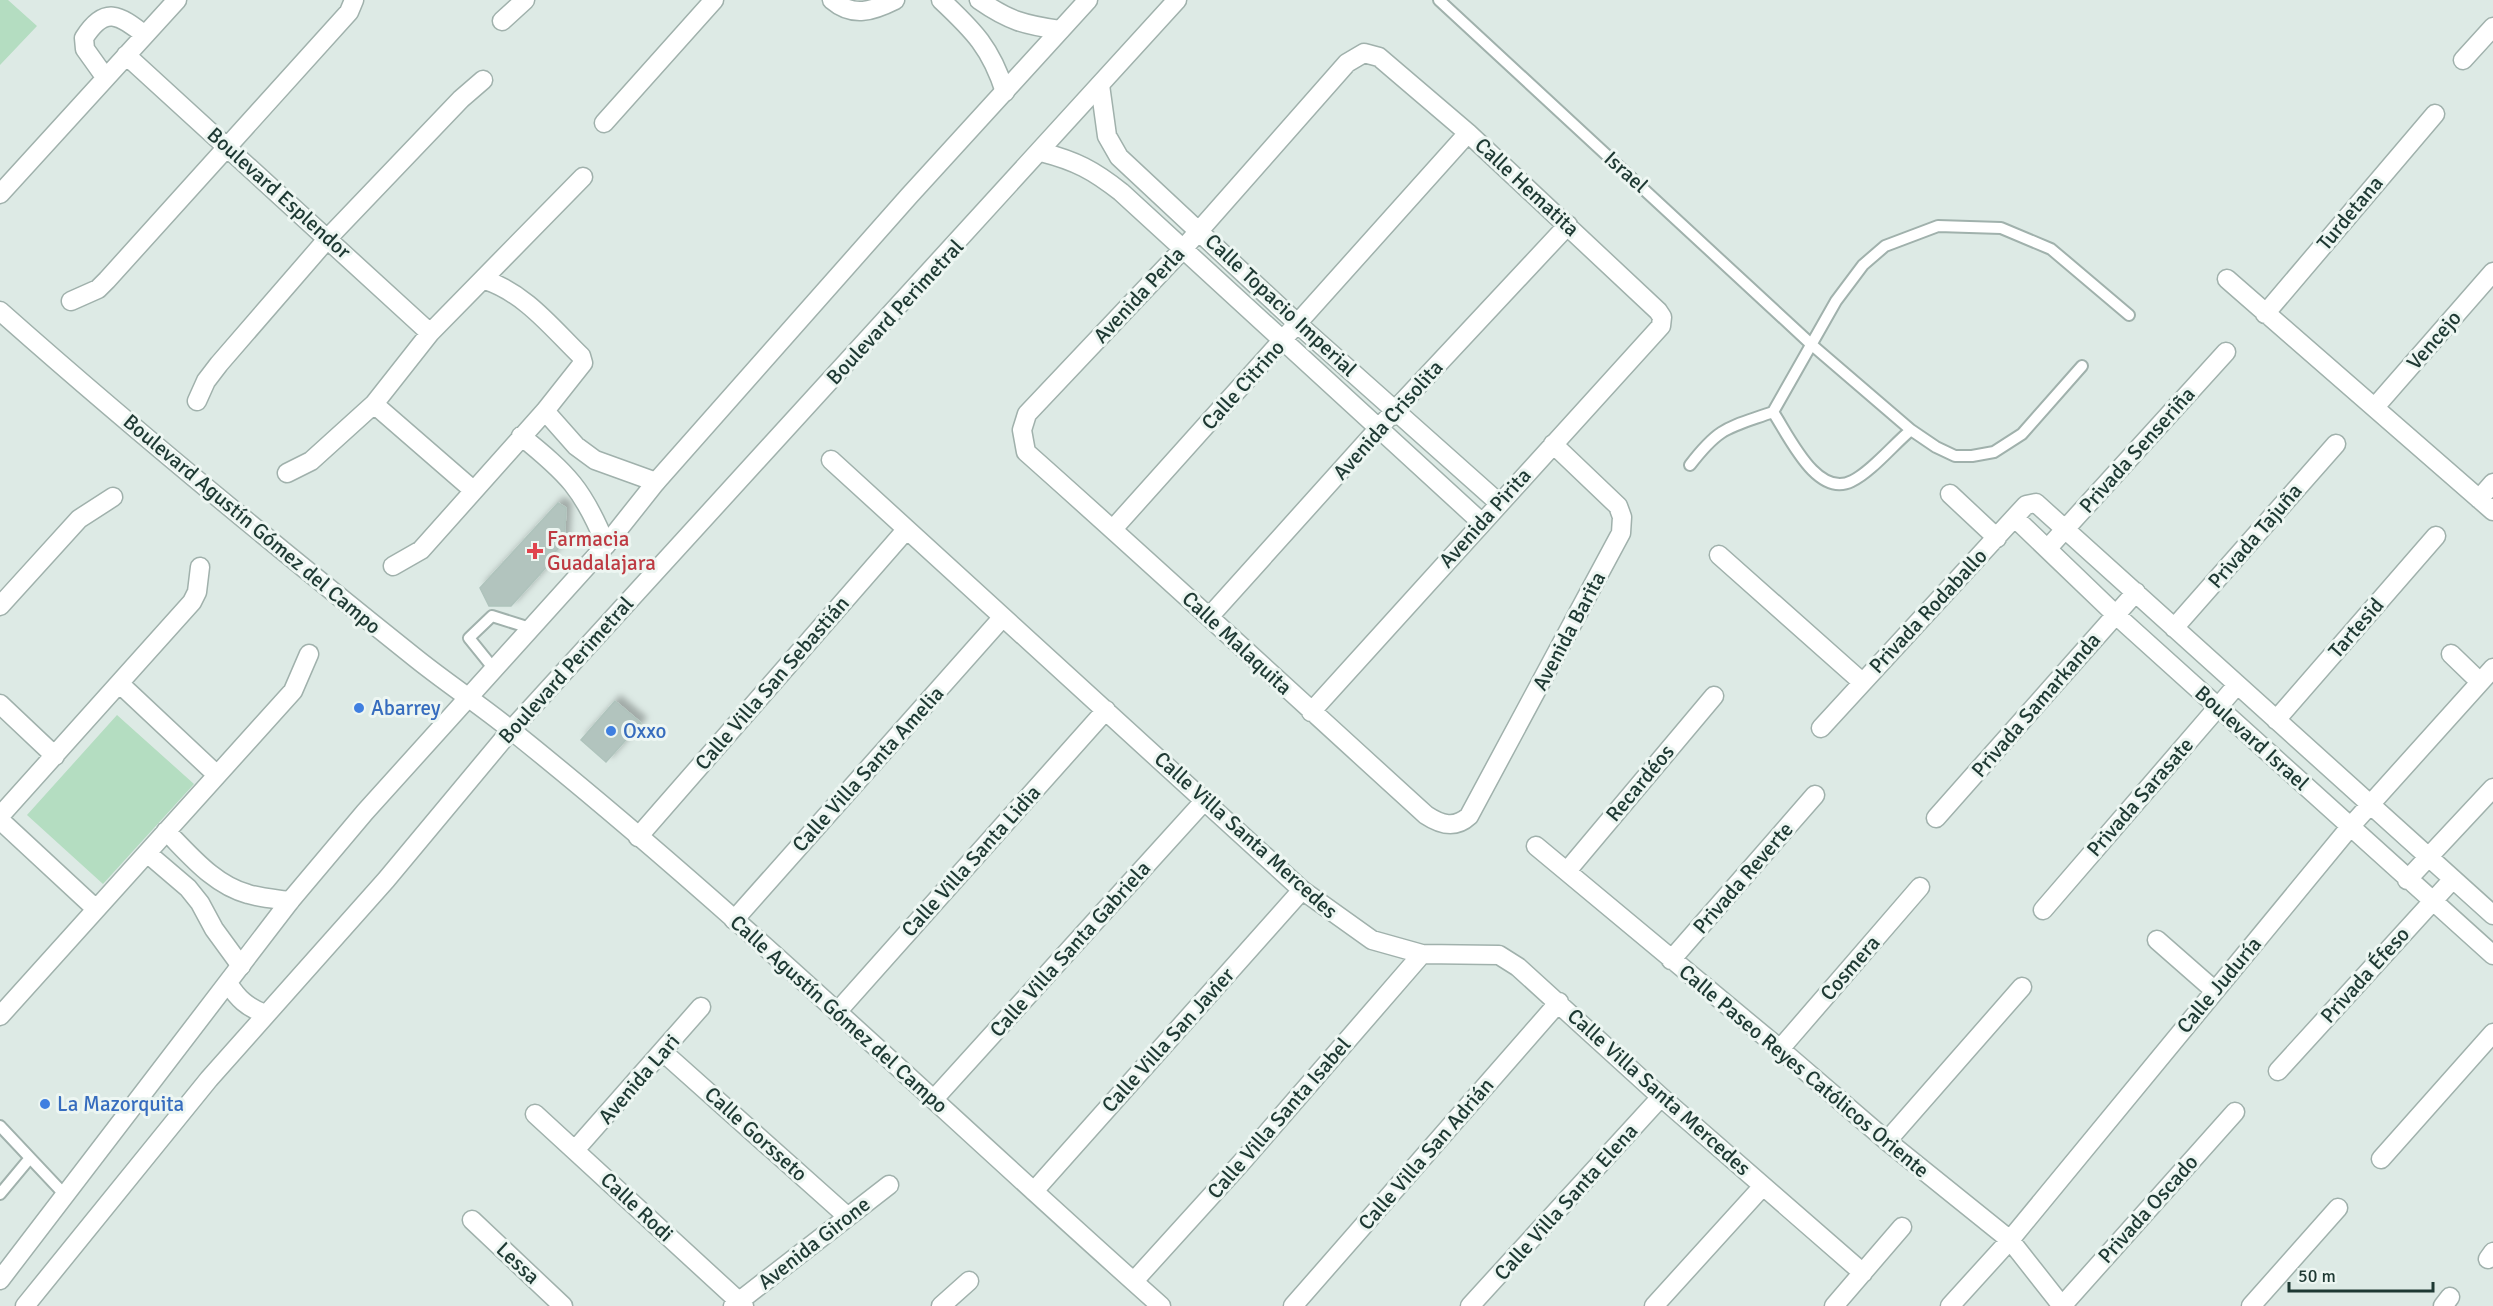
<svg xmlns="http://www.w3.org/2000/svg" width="2493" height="1306" viewBox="0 0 2493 1306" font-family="Signika,sans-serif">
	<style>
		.green { fill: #b4ddc1 }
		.building { fill: #b2c4be; stroke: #afc3bc; stroke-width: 1.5; filter: url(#shadow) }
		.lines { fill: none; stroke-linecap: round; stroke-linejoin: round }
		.service-casing { stroke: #a0b1ac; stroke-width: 14 }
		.minor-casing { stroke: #a0b1ac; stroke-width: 21 }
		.tertiary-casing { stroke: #a0b1ac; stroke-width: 21 }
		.service { stroke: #fff; stroke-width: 10 }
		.minor { stroke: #fff; stroke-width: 18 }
		.tertiary { stroke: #fff; stroke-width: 18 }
		.health-dot { fill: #e0444e; stroke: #edf6f2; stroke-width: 2 }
		.shop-dot { fill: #3f7fe0; stroke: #edf6f2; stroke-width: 2 }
		.labels { text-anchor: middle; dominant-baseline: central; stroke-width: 6; stroke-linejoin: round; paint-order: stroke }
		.street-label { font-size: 21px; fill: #1e3933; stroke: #edf6f2 }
		.health-label { font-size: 21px; fill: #be3a42; stroke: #edf6f2; text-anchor: start }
		.shop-label { font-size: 21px; fill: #366cbe; stroke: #edf6f2; text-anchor: start }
	</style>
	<defs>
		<filter id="shadow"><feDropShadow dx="5.5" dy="-5.5" stdDeviation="3" flood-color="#0004"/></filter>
	</defs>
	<rect width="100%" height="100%" fill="#ddeae5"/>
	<path class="green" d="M 0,0 L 8,0 L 37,26 L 0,65 Z
		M 117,715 L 194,784 L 103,884 L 27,815 Z"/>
	<path class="building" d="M 558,503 L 566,508 L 564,543 L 548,559 L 551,562 L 511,606 L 489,606 L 480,588 Z
		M 615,701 L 641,723 L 606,762 L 581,740 Z"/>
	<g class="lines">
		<g class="service-casing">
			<path id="service" d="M 1439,0 L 1812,345 L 1911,430 L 1936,447 L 1955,456 L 1972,456 L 1994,452 L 2022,434 L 2082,366
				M 1911,430 C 1894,444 1871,472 1852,481 C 1817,499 1789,436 1773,412 L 1836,301 L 1863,265 L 1885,246 L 1938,226 L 2001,228 L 2051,249 L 2129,315
				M 1690,465 C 1720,426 1728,428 1773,412
				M 494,669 L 469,638 L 492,616 L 530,628
				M 0,1126 L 65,1195
				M 0,1194 L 30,1158"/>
		</g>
		<g class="minor-casing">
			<path id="minor" d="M 832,0 C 853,18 873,11 895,0
				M 941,0 C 974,31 991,48 1005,92
				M 979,0 C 1009,21 1025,25 1060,30
				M 502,21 L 525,0
				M 126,55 L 430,333
				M 2463,60 L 2493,27
				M 105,77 L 85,49 L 84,38 C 105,5 119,15 145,35
				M 1100,85 L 1107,136 L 1119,157 L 1299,325 L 1499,503
				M 604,123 L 714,0
				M 1041,152 C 1076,161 1093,170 1121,192 L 1481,522
				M 0,194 L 177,0
				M 2227,279 L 2493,511
				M 71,301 L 98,289 L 107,280 L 349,12 L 354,0
				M 2265,314 L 2435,114
				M 197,401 L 206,381 L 219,364 L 329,237 L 461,99 L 483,80
				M 374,404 L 473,490
				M 2375,407 L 2493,272
				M 545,411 L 576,446 L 595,460 L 656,482
				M 521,436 C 568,474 583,489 606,545
				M 831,460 L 1302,890 L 1372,940 L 1422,954 L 1499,955 L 1518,967 L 1661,1097 L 1863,1273
				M 287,473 L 311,461 L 374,404 L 430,333 L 583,177
				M 1950,494 L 1997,538
				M 2479,499 L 2493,483
				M 2015,518 L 2116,615 L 2493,955
				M 1113,529 L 1468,133
				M 2048,548 L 2226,352
				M 1719,555 L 1862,682
				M 393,566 L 421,550 L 545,411 L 583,363 L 581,356 C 552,328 525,293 485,280
				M 0,606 L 79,519 L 113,497
				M 1209,617 L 1396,409 L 1568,225
				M 2174,628 L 2336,444
				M 2451,654 L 2480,682
				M 120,684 L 217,775
				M 0,704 L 55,756
				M 1311,712 L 1661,326 L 1662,317 L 1658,311 L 1468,133 L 1379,57 L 1364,53 L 1347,63 L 1183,249 L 1027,414 L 1022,430 L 1026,452 C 1161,572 1293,694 1426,815 C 1441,825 1455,829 1469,816 L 1621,533 L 1622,517 L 1618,506 L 1553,444
				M 2276,720 L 2436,536
				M 1821,728 L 2026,505 L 2036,503 L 2493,915
				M 0,816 L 192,602 L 197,592 L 200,567
				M 1936,818 L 2136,592
				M 0,820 L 96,909
				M 166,831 C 190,855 214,885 248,894 C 261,898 276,899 290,901
				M 638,837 L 906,530
				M 1536,846 L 1780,1049 L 1887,1141 L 2010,1240 L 2062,1306
				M 147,853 L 188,888 L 200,903 L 214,929 L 241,966
				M 1567,871 L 1714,696
				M 2407,880 L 2493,788
				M 2043,910 L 2237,685
				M 734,920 L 1002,618
				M 2157,940 L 2214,990
				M 1671,960 L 1815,795
				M 837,1012 L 1106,710
				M 0,1016 L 293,691 L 309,654
				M 1780,1049 L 1920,887
				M 663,1052 L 848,1217
				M 2278,1071 L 2453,879
				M 934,1099 L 1206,799
				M 535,1114 L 744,1306
				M 1887,1141 L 2022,987
				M 575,1150 L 701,1007
				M 2381,1159 L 2493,1033
				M 1034,1191 L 1302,890
				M 472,1220 L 563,1306
				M 2488,1259 L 2493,1252
				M 1134,1281 L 1241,1163 L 1422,954
				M 733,1306 L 889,1185
				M 941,1306 L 969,1281
				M 1293,1306 L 1559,1002
				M 1470,1306 L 1661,1097
				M 1654,1306 L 1763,1186
				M 1834,1306 L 1902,1227
				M 1950,1306 L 2010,1240 L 2350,827 L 2493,668
				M 2062,1306 L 2235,1112
				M 2251,1306 L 2338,1208
				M 2443,1306 L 2450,1297"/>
		</g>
		<g class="tertiary-casing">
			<path id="tertiary" d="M 0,311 C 134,430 273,544 413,656 C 445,682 479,704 511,730 C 737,911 945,1114 1161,1306
				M 228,983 C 238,999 247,1007 265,1014
				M 0,1280 L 290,901 L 365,812 L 606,545 L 656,482 L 909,196 L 1088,0
				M 25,1306 L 209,1079 L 386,880 L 511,730 L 1177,0"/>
		</g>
		<use href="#service" class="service"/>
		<use href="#minor" class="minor"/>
		<use href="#tertiary" class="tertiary"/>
	</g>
	<path class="health-dot" d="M532 542h6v6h6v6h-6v6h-6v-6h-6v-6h6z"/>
	<g class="shop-dot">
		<circle cx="359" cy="708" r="6"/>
		<circle cx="611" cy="731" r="6"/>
		<circle cx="45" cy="1104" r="6"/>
	</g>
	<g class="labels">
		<g class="street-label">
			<text transform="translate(1626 172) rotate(42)">Israel</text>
			<text transform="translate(1527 187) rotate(43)">Calle Hematita</text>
			<text transform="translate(279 193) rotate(42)">Boulevard Esplendor</text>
			<text transform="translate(2350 213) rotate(-50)">Turdetana</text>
			<text transform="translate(1139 295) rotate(-47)">Avenida Perla</text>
			<text transform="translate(1281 305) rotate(43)">Calle Topacio Imperial</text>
			<text transform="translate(895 312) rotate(-47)">Boulevard Perimetral</text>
			<text transform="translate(2434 340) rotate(-49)">Vencejo</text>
			<text transform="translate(1243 385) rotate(-48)">Calle Citrino</text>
			<text transform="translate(1388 420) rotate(-48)">Avenida Crisolita</text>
			<text transform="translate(2137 450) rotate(-48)">Privada Senseriña</text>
			<text transform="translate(1485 518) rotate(-48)">Avenida Pirita</text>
			<text transform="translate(252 524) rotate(40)">Boulevard Agustín Gómez del Campo</text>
			<text transform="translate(2255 536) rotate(-49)">Privada Tajuña</text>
			<text transform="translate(1928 611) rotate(-47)">Privada Rodaballo</text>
			<text transform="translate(2356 628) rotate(-49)">Tartesid</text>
			<text transform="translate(1569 631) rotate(-62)">Avenida Barita</text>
			<text transform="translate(1237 643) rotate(43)">Calle Malaquita</text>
			<text transform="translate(566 670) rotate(-48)">Boulevard Perimetral</text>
			<text transform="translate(772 683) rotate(-49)">Calle Villa San Sebastián</text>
			<text transform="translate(2036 705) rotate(-49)">Privada Samarkanda</text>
			<text transform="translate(2252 738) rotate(42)">Boulevard Israel</text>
			<text transform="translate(868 769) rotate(-48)">Calle Villa Santa Amelia</text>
			<text transform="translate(1640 783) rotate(-50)">Recardéos</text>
			<text transform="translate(2140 797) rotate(-49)">Privada Sarasate</text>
			<text transform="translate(1246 835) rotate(42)">Calle Villa Santa Mercedes</text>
			<text transform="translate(971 861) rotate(-48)">Calle Villa Santa Lidia</text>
			<text transform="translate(1743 878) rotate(-49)">Privada Reverte</text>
			<text transform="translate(1070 949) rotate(-48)">Calle Villa Santa Gabriela</text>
			<text transform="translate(1850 968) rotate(-49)">Cosmera</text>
			<text transform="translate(2365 975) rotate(-48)">Privada Éfeso</text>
			<text transform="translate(2219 985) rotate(-50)">Calle Juduría</text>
			<text transform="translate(839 1014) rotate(42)">Calle Agustín Gómez del Campo</text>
			<text transform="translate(1168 1040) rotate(-48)">Calle Villa San Javier</text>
			<text transform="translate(1804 1071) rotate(40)">Calle Paseo Reyes Católicos Oriente</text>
			<text transform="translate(639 1079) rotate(-49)">Avenida Lari</text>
			<text transform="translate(1659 1092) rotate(42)">Calle Villa Santa Mercedes</text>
			<text transform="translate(1279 1118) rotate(-49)">Calle Villa Santa Isabel</text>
			<text transform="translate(756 1134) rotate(42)">Calle Gorsseto</text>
			<text transform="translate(1426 1154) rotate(-49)">Calle Villa San Adrián</text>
			<text transform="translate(1566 1202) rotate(-48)">Calle Villa Santa Elena</text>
			<text transform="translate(637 1207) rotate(43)">Calle Rodi</text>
			<text transform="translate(2148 1209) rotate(-48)">Privada Oscado</text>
			<text transform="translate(814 1243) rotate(-38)">Avenida Girone</text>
			<text transform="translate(518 1263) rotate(43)">Lessa</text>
		</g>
		<g class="health-label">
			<text x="547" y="539">Farmacia<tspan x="547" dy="24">Guadalajara</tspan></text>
		</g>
		<g class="shop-label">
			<text x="371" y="708">Abarrey</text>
			<text x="623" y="731">Oxxo</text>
			<text x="57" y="1104">La Mazorquita</text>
		</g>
	</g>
	<path d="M2289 1282v9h144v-9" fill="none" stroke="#1e3933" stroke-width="3"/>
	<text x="2298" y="1282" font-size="18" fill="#1e3933" stroke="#edf6f2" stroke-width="4.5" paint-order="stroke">50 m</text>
</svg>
